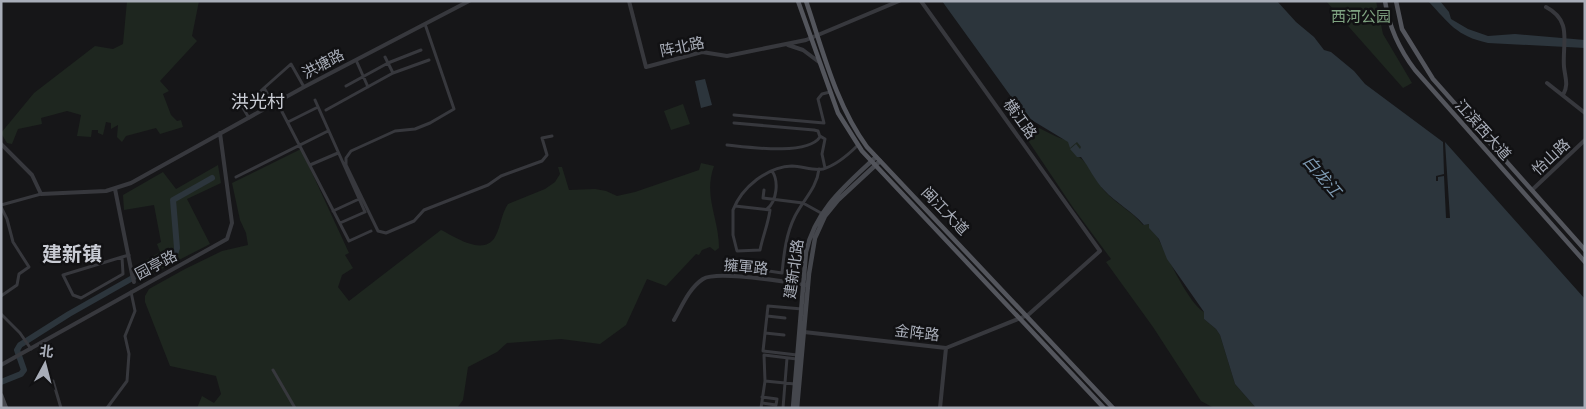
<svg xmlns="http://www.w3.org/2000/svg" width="1586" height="409" viewBox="0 0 1586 409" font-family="'Roboto Condensed','Noto Sans SC',sans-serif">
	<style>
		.green { fill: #1e261f }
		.water { fill: #2c353c }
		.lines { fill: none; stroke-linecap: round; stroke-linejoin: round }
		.river { stroke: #2c353c; stroke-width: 6 }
		.minor { stroke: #37383d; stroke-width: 3 }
		.tertiary { stroke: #37383d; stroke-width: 4 }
		.secondary { stroke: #45474d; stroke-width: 4.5 }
		.primary { stroke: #53555c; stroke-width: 4.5 }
		.tertiary-bridge { stroke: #37383d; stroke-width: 4 }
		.labels { text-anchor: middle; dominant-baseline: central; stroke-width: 5; stroke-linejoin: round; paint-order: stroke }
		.park-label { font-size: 15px; fill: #7fa381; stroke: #111113 }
		.street-label { font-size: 15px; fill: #a8adb8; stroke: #111113 }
		.water-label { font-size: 16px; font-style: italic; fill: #7f9bb3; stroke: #111113 }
		.quarter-label { font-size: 18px; fill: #c9ccd4; stroke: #111113 }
		.district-label { font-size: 20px; font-weight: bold; fill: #c9ccd4; stroke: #111113 }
	</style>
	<rect width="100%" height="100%" fill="#161618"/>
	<path class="green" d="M 127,1 L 199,1 L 192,36 L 197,41 L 160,81 L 169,91 L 163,94 L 171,115 L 177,121 L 181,120 L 183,127 L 160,134 L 156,128 L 126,136 L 122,142 L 117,137 L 118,125 L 111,129 L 111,123 L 106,122 L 103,135 L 98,133 L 98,130 L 92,130 L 91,137 L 77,136 L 81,115 L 67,111 L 41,118 L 42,124 L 18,129 L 12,144 L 7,143 L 1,133 L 34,93 L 95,46 L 113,49 L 123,44 Z
		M 1326,1 L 1376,1 L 1383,34 L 1412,83 L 1403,88 Z
		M 683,104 L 690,124 L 671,130 L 664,111 Z
		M 1026,123 C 1043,127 1060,143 1077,141 L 1082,147 L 1079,157 C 1089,163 1094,178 1102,188 C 1113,202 1131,210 1143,225 L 1149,224 C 1150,230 1156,234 1159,240 C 1167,256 1189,304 1204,312 L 1204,319 L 1216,329 L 1220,335 L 1235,384 L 1256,408 L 1214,408 L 1201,401 L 1153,327 L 1106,262 L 1111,259 L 1074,209 L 1019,127 Z
		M 301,149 L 349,253 L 345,255 L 353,268 L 342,275 L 338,287 L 349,301 L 441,230 C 454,236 483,257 495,237 C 501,227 501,214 508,204 L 545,189 L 555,182 L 560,174 L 558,167 L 562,167 L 569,190 L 595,189 L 606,191 L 617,196 L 635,192 L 699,170 L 701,163 L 714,166 C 703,196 719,218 719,248 L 715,251 L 710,247 L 702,250 L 699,255 L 696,254 L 666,286 L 647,279 L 626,325 L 600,344 L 561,339 L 507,343 L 497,352 L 468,367 L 463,400 L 457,408 L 197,408 L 202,396 L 214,403 L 221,394 L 216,376 L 170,366 L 145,302 L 145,296 L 149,289 L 185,269 L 222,251 L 248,245 L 246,233 L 240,220 L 232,183 Z
		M 218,165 L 221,183 L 187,199 L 210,244 L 142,279 L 136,266 L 160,252 L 157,244 L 161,242 L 154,205 L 124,210 L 123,195 L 163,172 L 176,189 Z"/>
	<path class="water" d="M 942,1 L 1277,1 L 1296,22 L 1314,37 L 1324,50 L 1331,52 L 1354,71 L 1365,84 L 1443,142 L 1444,174 L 1436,176 L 1436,181 L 1438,181 L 1438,177 L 1444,176 L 1446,218 L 1450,218 L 1445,142 L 1585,299 L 1585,408 L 1256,408 L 1235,384 L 1220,335 L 1216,329 L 1204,319 L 1204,312 L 1167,259 L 1159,239 L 1149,228 L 1149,224 L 1144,225 C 1132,211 1116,203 1104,190 C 1095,181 1089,167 1081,157 L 1077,157 L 1070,149 L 1076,144 L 1080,149 L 1081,147 L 1077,142 L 1070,148 L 1068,142 L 1025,116 Z
		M 1428,1 L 1440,1 L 1449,12 L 1451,19 L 1468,29 L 1488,36 L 1515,34 L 1585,40 L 1585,48 L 1488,43 C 1456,36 1449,23 1428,1 Z
		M 705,79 L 712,105 L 701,108 L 695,81 Z"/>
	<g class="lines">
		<path class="river" d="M 1,382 L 21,374 L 24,370 L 17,350 L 20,345 L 69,314 L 175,254 L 177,248 L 173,200 L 212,178"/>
		<path class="minor" d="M 425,24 L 454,109 L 430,123 L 415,129 L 395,131 L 351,151 L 346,158 L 346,165 L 378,231 L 386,233 L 414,221 L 424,210 L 488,185 L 501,176 L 542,161 L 547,155 L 542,138 L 552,136
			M 385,57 L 393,73
			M 356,60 L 368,87
			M 346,86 L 388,63 L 421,50
			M 315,100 L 365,212 L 340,223
			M 277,102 L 349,241 L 371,231
			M 274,104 L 264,88 L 291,64 L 304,87
			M 326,110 L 393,73 L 429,60
			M 734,115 L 824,123 L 818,99 L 822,94 L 830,92
			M 249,118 L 243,108 L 264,88
			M 288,122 L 318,107
			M 820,136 L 825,139 L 822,154 L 825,168
			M 727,145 C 747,147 807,156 820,137 L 818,131 L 814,130 L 734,123
			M 310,165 L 338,153
			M 236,177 L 328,131
			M 764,190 L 763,198 L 803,203 L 821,213
			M 1,205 L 41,194
			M 735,206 L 770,210 C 768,225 763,235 760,250 L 737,251 L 733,235 L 733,210 C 742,187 767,167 792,166 C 802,166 813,171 823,169 C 837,165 848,155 858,145
			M 1,207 L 7,219 L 13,242 L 29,267 L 19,274 L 17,285 L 1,296
			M 767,209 C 777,201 779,181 772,171
			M 333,211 L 359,199
			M 122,257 L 123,274 L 81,298 L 73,295 L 63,275 L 122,257 L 129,255
			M 762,270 L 782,273 C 784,253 786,234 795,216 C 803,200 817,188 819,169
			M 1,314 L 20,333 L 31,349
			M 767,316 L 785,318
			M 765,333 L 784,335
			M 797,355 L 763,351 L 768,306 L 802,309
			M 273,370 L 295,408
			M 53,381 L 61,408
			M 765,381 L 795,384
			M 762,403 L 776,405 L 777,399 L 762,397
			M 107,408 L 127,381 L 129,354 L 125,336 L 135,311 L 131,292
			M 761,408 L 765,381 L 764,355 L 797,359
			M 783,408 L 787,358"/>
		<path class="tertiary" d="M 629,1 L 646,67 L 702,52 L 727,56 L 806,40 L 899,1
			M 1546,7 C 1573,21 1562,43 1564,67 C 1565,77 1569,85 1563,95
			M 788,45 L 803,50 L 819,62
			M 1547,83 L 1585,113
			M 1,144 L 32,175 L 41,194 L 106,191 L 131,183 L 304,87 L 469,1
			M 115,189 L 132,274
			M 1532,190 L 1585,140
			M 674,320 C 682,306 689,288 703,279 C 717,270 786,282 806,285
			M 804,332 L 946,348 L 1028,315 L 1100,251 L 921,1
			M 1,365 L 227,239 L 232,223 L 220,133
			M 940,408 L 946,348"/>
		<path class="secondary" d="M 1,395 L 6,408
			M 1,405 L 2,408
			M 793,408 L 806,252 C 815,210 846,185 876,157
			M 797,408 L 809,274 L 815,238 L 825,216 L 838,200 L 880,161"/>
		<path class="primary" d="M 798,1 L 838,113 L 862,151 L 1104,408
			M 806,1 C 823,51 836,105 867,147 L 1113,408
			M 1385,1 C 1389,27 1399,49 1415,70 L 1585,262
			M 1396,1 L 1402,29 L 1433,79 L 1585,250"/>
		<path class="tertiary-bridge" d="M 132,274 L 134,282"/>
	</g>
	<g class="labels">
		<g class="park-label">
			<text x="1361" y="17">西河公园</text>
		</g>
		<g class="street-label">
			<text transform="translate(682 47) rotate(-12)">阵北路</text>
			<text transform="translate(323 64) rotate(-28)">洪塘路</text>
			<text transform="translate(1020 119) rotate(54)">横江路</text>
			<text transform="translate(1483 130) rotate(48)">江滨西大道</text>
			<text transform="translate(1551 157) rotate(-43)">怡山路</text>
			<text transform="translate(945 211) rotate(46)">闽江大道</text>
			<text transform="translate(156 265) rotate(-28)">园亭路</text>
			<text transform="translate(746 267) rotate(5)">擁軍路</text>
			<text transform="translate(794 269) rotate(-82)">建新北路</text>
			<text transform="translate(917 333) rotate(6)">金阵路</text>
		</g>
		<g class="water-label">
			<text transform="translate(1322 176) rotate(49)">白龙江</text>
		</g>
		<g class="quarter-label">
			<text x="258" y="101">洪光村</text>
		</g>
		<g class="district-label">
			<text x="72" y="254">建新镇</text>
		</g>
	</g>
	<rect width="1586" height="409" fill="none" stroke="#a8adb8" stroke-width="5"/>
	<g transform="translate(45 364) rotate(7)" stroke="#111113" stroke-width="4" paint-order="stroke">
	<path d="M0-4L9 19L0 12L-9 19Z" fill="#a8adb8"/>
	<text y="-8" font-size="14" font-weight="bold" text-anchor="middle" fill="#a8adb8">北</text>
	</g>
</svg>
